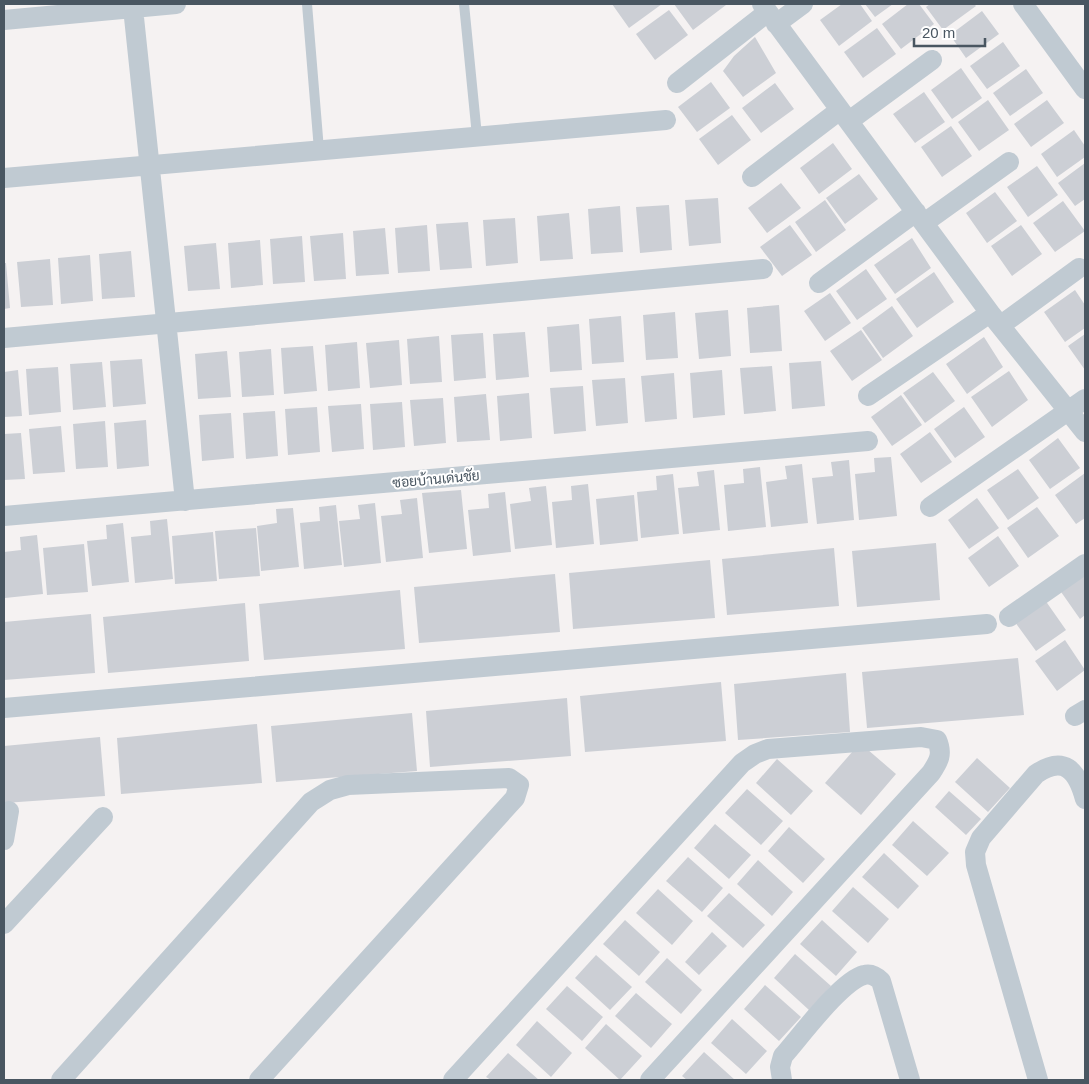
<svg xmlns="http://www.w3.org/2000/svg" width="1089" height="1084" viewBox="0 0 1089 1084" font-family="Arial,Sarabun,sans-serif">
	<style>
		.building { fill: #cccfd5 }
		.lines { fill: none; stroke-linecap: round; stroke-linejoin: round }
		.service { stroke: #c0cad2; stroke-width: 10 }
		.minor { stroke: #c0cad2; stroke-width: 20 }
		.labels { text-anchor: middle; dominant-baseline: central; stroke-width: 4; stroke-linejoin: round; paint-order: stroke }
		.street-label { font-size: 14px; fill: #495661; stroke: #fff }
	</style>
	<rect width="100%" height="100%" fill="#f5f2f2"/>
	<path class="building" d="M 612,4 L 662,4 L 629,28 Z
		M 674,4 L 725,4 L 726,5 L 693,30 Z
		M 842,4 L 860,4 L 872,21 L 839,46 L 820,20 Z
		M 865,4 L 893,4 L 875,17 Z
		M 908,4 L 919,4 L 934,24 L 901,49 L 882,24 Z
		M 930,4 L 974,4 L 976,6 L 943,30 L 926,7 Z
		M 669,10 L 688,35 L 655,60 L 636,34 Z
		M 982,11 L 999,34 L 966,58 L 950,35 Z
		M 877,28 L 896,54 L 863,78 L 844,52 Z
		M 755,37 L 776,73 L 743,97 L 723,71 L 734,56 Z
		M 1003,42 L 1020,66 L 987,89 L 970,66 Z
		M 961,68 L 982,98 L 952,119 L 931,90 Z
		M 1026,69 L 1043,93 L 1010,116 L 993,93 Z
		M 711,82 L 730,108 L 697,132 L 678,107 Z
		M 775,83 L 794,109 L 761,133 L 742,108 Z
		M 924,92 L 945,122 L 915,143 L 893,114 Z
		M 988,100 L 1009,130 L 979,151 L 958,122 Z
		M 1047,100 L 1064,123 L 1031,147 L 1014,124 Z
		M 732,115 L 751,140 L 718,165 L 699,139 Z
		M 951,126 L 972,156 L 942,177 L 921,147 Z
		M 1074,130 L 1085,146 L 1085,157 L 1057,177 L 1041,154 Z
		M 833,143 L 852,169 L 819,194 L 800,168 Z
		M 1085,163 L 1085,199 L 1075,206 L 1058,183 Z
		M 1037,166 L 1058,195 L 1028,217 L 1007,187 Z
		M 859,174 L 878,199 L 845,224 L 826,198 Z
		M 781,183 L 801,208 L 767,233 L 748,208 Z
		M 995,192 L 1017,221 L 987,243 L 966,213 Z
		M 718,198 L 721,243 L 689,246 L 685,200 Z
		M 825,200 L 846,230 L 816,252 L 795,222 Z
		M 1063,201 L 1085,231 L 1055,252 L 1033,223 Z
		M 669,205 L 672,250 L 640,253 L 636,207 Z
		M 620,206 L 623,252 L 591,254 L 588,209 Z
		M 569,213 L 573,259 L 540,261 L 537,216 Z
		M 515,218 L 518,263 L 486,266 L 483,220 Z
		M 468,222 L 472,268 L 440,270 L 436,224 Z
		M 427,225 L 430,271 L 398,273 L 395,228 Z
		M 790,225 L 812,255 L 782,276 L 760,247 Z
		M 1021,225 L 1042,254 L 1012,276 L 991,246 Z
		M 385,228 L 389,274 L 356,276 L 353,231 Z
		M 343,233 L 346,279 L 314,281 L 310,236 Z
		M 302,236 L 305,282 L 273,284 L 270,239 Z
		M 912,238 L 931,268 L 895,294 L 874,265 Z
		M 260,240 L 263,285 L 231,288 L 228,243 Z
		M 216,243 L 220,289 L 188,291 L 184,246 Z
		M 131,251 L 135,297 L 102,299 L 99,254 Z
		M 90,255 L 93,301 L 61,304 L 58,258 Z
		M 50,259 L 53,305 L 21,307 L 17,262 Z
		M 4,263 L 6,263 L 10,308 L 4,309 Z
		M 866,269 L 887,299 L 857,320 L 836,291 Z
		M 934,272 L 954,302 L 917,328 L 896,299 Z
		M 1075,290 L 1085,305 L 1085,328 L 1065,342 L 1044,312 Z
		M 830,293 L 851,323 L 825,341 L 804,311 Z
		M 779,305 L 782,351 L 750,353 L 747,308 Z
		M 892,306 L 913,336 L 883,358 L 862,328 Z
		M 728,310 L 731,356 L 699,359 L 695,313 Z
		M 675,312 L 678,358 L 646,360 L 643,315 Z
		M 621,316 L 624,362 L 592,364 L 589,319 Z
		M 579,324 L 582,370 L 550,372 L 547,327 Z
		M 861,330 L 882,360 L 852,381 L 830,351 Z
		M 525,332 L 529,377 L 496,380 L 493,334 Z
		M 483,333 L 486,378 L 454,381 L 451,335 Z
		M 1085,334 L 1085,370 L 1068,346 Z
		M 439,336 L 442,382 L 410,384 L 407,339 Z
		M 984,337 L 1003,367 L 967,394 L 946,364 Z
		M 399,340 L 402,385 L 370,388 L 366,343 Z
		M 357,342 L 360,388 L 328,391 L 325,345 Z
		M 313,346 L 317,391 L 284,394 L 281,348 Z
		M 271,349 L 274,395 L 242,397 L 239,352 Z
		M 227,351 L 231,397 L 198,399 L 195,354 Z
		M 142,359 L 146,404 L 113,407 L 110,361 Z
		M 821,361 L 825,406 L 792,409 L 789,363 Z
		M 102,362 L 106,407 L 73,410 L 70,364 Z
		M 772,366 L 776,411 L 744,414 L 740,368 Z
		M 58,367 L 61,412 L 29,415 L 26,369 Z
		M 18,370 L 22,416 L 4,417 L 4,372 Z
		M 722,370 L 725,415 L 693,418 L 690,373 Z
		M 1009,371 L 1028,400 L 992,427 L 971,397 Z
		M 933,372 L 955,401 L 925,423 L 903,393 Z
		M 674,373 L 677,419 L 645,422 L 641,376 Z
		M 625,378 L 628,423 L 596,426 L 592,380 Z
		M 583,386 L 586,431 L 554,434 L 550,388 Z
		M 529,393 L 532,438 L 500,441 L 497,396 Z
		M 486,394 L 490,440 L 457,442 L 454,397 Z
		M 901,395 L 922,425 L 892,446 L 871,417 Z
		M 443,398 L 446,443 L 414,446 L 410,400 Z
		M 402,402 L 405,447 L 373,450 L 370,404 Z
		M 361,404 L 364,449 L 332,452 L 328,406 Z
		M 317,407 L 320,452 L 288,455 L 285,409 Z
		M 964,407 L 985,437 L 955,458 L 934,429 Z
		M 275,411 L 278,456 L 246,459 L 243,413 Z
		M 231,413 L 234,458 L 202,461 L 199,415 Z
		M 146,420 L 149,466 L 117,469 L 114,423 Z
		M 105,421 L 108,467 L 76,469 L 73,424 Z
		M 61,426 L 65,472 L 33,474 L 29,429 Z
		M 930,432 L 952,462 L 921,483 L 900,454 Z
		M 21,433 L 25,479 L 4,480 L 4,434 Z
		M 1058,438 L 1080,468 L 1050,489 L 1029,460 Z
		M 891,457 L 897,516 L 859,520 L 855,474 L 875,472 L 874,458 Z
		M 849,460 L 854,520 L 817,524 L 812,478 L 833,476 L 831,462 Z
		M 802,464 L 808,523 L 771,527 L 766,482 L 787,479 L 785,466 Z
		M 760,467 L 766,527 L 728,531 L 724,485 L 744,483 L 743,469 Z
		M 1018,469 L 1039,498 L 1008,520 L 987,490 Z
		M 714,470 L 720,530 L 683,534 L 678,488 L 699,486 L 697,472 Z
		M 1085,473 L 1085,518 L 1076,524 L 1055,495 Z
		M 673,474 L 679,534 L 641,538 L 637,492 L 657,490 L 656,476 Z
		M 588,484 L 594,544 L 556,548 L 552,502 L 572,500 L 571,486 Z
		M 546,486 L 552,545 L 515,549 L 510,504 L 531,501 L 529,488 Z
		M 461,490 L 467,549 L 429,553 L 422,493 Z
		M 505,492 L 511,552 L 473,556 L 468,510 L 489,508 L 488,494 Z
		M 634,495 L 638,541 L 600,545 L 596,499 Z
		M 417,498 L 423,558 L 386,562 L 381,516 L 402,514 L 400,500 Z
		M 977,498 L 999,528 L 969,549 L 948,520 Z
		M 375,503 L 381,563 L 344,567 L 339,521 L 360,519 L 358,505 Z
		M 336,505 L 342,565 L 304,569 L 300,523 L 320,521 L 319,507 Z
		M 1037,507 L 1059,536 L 1028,558 L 1007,528 Z
		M 293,508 L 299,567 L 261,571 L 257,526 L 277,523 L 276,509 Z
		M 167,519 L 173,579 L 135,583 L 131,537 L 151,535 L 150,521 Z
		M 123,523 L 129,582 L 92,586 L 87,541 L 107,539 L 106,525 Z
		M 256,528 L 260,576 L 219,579 L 215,531 Z
		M 213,532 L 217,581 L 175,584 L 172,536 Z
		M 37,535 L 43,594 L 5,598 L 4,552 L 21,550 L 20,537 Z
		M 998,536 L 1019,566 L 989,587 L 968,558 Z
		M 936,543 L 940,600 L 857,607 L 852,551 Z
		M 84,544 L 88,592 L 47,595 L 43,548 Z
		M 834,548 L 839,606 L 727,615 L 722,559 Z
		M 710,560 L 715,618 L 573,629 L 569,573 Z
		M 1085,570 L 1085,615 L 1080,619 L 1059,589 Z
		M 555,574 L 560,632 L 419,643 L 414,587 Z
		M 400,590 L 405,649 L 264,660 L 259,604 Z
		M 1045,600 L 1066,630 L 1036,651 L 1015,622 Z
		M 245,603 L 249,661 L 108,673 L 103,617 Z
		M 91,614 L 95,673 L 4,680 L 4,622 Z
		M 1065,640 L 1085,670 L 1057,691 L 1035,661 Z
		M 1018,658 L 1024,715 L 867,728 L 862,672 Z
		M 846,673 L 850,732 L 738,740 L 734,684 Z
		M 721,682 L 726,741 L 585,752 L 580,696 Z
		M 567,698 L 571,756 L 430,767 L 426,711 Z
		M 412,713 L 417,771 L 276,782 L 271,726 Z
		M 257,724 L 262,783 L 121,794 L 117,738 Z
		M 100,737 L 105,796 L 4,803 L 4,746 Z
		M 860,743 L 896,774 L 861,815 L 825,783 Z
		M 977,758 L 1010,788 L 988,812 L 955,782 Z
		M 777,759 L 813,791 L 791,815 L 756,783 Z
		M 747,789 L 783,821 L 761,845 L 725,813 Z
		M 949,791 L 981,819 L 966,835 L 935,807 Z
		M 913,821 L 949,853 L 927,876 L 892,845 Z
		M 715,824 L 751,855 L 729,879 L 694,848 Z
		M 789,827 L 825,859 L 803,883 L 768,851 Z
		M 884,853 L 919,886 L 898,909 L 862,877 Z
		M 688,857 L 723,888 L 702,912 L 666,881 Z
		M 758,860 L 793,892 L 772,916 L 737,884 Z
		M 853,887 L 889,919 L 868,943 L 832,911 Z
		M 658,889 L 693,921 L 672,945 L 636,913 Z
		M 729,893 L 765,925 L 743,948 L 707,916 Z
		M 625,920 L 660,952 L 639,976 L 603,944 Z
		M 822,920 L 857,952 L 836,976 L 800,944 Z
		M 712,932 L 727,946 L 699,975 L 685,962 Z
		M 795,954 L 831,986 L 809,1010 L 774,978 Z
		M 596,955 L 632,987 L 610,1010 L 575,978 Z
		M 667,958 L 702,990 L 681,1014 L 645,982 Z
		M 765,985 L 801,1017 L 779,1041 L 744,1009 Z
		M 567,986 L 603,1017 L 582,1041 L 546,1009 Z
		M 636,993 L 672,1024 L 651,1048 L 615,1016 Z
		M 732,1019 L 767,1051 L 746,1074 L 711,1043 Z
		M 537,1021 L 572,1053 L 551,1077 L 516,1045 Z
		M 606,1024 L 642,1056 L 620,1080 L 585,1048 Z
		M 704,1052 L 735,1080 L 687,1080 L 682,1076 Z
		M 508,1053 L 539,1080 L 491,1080 L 486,1077 Z"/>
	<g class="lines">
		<path class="service" d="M 307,4 L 319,150
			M 464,4 L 477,136"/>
		<path class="minor" d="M 762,4 L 990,313 L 1085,432
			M 1023,4 L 1085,89
			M 133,8 L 185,501
			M 4,20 L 176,4
			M 776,24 L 803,4
			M 677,83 L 768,12
			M 849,121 L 932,60
			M 752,177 L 840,110
			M 4,178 L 666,120
			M 924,223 L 1009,162
			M 819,283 L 916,212
			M 1001,325 L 1079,268
			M 4,338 L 763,269
			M 868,396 L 990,313
			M 930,507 L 1085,399
			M 4,516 L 868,441
			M 1009,617 L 1085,564
			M 4,708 L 987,624
			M 1075,716 L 1085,710
			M 4,840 L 9,811
			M 4,924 L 103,817
			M 61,1080 L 311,802 L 330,790 L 348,785 L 509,778 L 519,785 L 515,798 L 259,1080
			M 453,1080 L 742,763 L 755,754 L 768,749 L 921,737 L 937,740 C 943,754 939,761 931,773 L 650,1080
			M 782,1080 L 780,1067 L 783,1056 C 800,1037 841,981 864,975 C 871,973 876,976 881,981 L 910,1080
			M 1038,1080 L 976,865 L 975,852 L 981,838 L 1036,774 C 1064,755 1077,770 1085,799"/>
	</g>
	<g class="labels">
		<g class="street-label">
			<text transform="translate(436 479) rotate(-5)">ซอยบ้านเด่นชัย</text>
		</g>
	</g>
	<rect width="1089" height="1084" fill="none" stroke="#495661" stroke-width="10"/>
	<path d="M914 38v8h71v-8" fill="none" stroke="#495661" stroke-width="2.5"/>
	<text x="922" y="38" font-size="15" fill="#495661" stroke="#ffffff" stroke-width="4" paint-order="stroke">20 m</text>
</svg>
